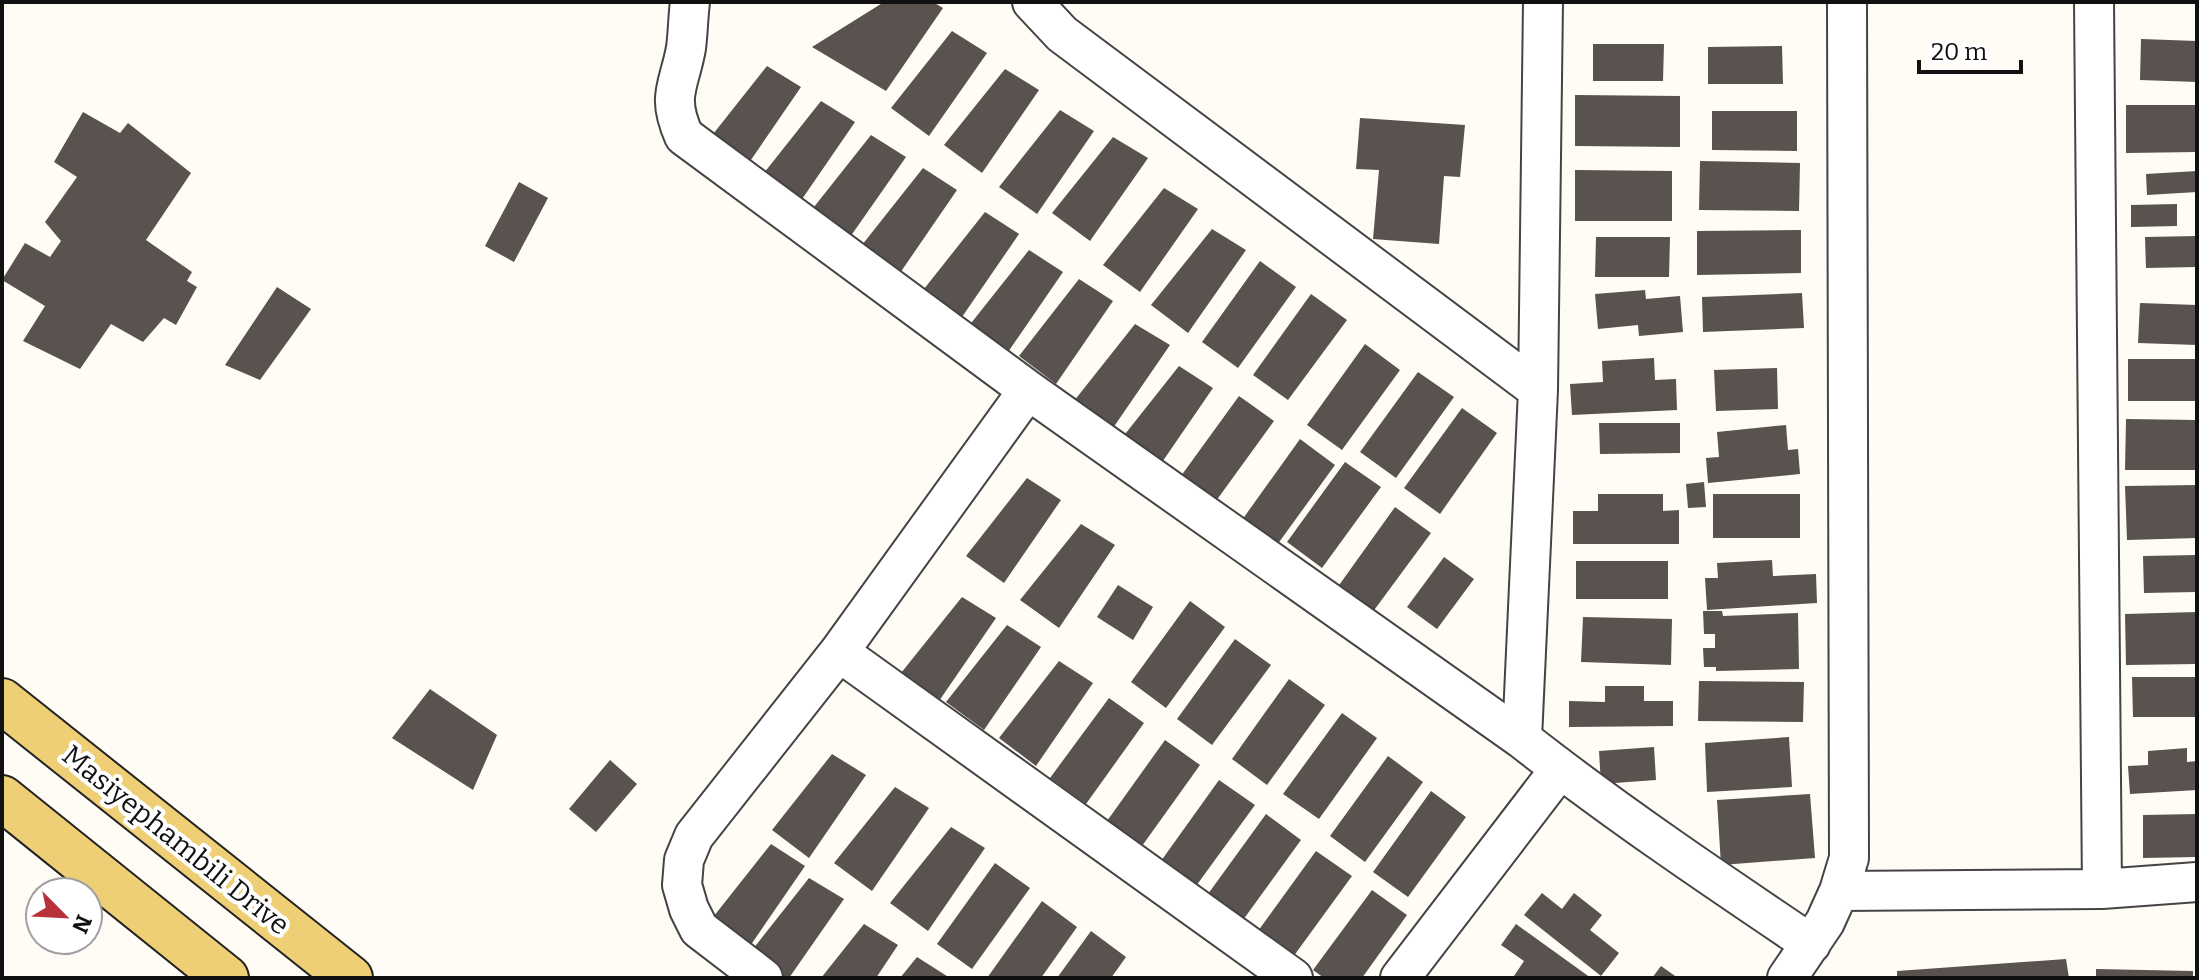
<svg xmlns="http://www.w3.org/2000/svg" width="2199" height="980" viewBox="0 0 2199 980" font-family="Bitter,serif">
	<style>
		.building { fill: #59524e }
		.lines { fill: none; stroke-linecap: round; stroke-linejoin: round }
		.minor-casing { stroke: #444; stroke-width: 42 }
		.major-casing { stroke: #222; stroke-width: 48 }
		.minor { stroke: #fff; stroke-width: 38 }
		.major { stroke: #efcf75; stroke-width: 44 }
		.labels { text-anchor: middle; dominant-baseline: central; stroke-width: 8; stroke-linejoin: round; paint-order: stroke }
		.street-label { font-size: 28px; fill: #111; stroke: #fff }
	</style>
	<rect width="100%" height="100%" fill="#fefcf5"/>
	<path class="building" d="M 884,2 L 933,2 L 943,8 L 886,91 L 812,47 Z
		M 952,31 L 987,53 L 929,136 L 891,108 Z
		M 2141,39 L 2197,41 L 2197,82 L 2140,80 Z
		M 1593,44 L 1664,44 L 1663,81 L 1593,81 Z
		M 1782,46 L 1783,84 L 1708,84 L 1708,47 Z
		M 767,66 L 801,87 L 744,170 L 706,143 Z
		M 1005,69 L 1039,90 L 982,173 L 944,145 Z
		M 1575,95 L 1680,96 L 1680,147 L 1575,146 Z
		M 821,101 L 855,122 L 798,205 L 760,178 Z
		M 2126,105 L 2197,105 L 2197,152 L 2126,153 Z
		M 1060,110 L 1094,131 L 1037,214 L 999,187 Z
		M 1712,111 L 1797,111 L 1797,151 L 1712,150 Z
		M 83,112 L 120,133 L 128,123 L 191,173 L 146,240 L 192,272 L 187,281 L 197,287 L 176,325 L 164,318 L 143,342 L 111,324 L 80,369 L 23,341 L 45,306 L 2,280 L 25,243 L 50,257 L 61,241 L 45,222 L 77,177 L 54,162 Z
		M 1360,118 L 1465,125 L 1460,177 L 1444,176 L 1439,244 L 1373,239 L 1379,170 L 1356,169 Z
		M 871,135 L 906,157 L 848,240 L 810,212 Z
		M 1113,137 L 1148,158 L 1090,241 L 1052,213 Z
		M 1700,161 L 1800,163 L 1799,211 L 1699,210 Z
		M 923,168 L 957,190 L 900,273 L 862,245 Z
		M 1575,170 L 1672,171 L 1672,221 L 1575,221 Z
		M 2197,171 L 2197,192 L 2147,195 L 2146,174 Z
		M 519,182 L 548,198 L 514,262 L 485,246 Z
		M 1164,188 L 1198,209 L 1140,292 L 1103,265 Z
		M 2177,204 L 2177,226 L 2131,227 L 2131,205 Z
		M 985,212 L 1019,234 L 962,317 L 924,289 Z
		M 1212,229 L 1246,250 L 1188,333 L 1151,305 Z
		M 1801,230 L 1801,273 L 1697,275 L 1697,231 Z
		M 2197,236 L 2197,267 L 2146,268 L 2145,237 Z
		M 1596,237 L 1670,237 L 1669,277 L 1595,277 Z
		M 1029,250 L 1063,272 L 1006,355 L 968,327 Z
		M 1260,261 L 1296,287 L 1238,368 L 1202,342 Z
		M 1079,279 L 1113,301 L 1056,384 L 1019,356 Z
		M 277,287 L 311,309 L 260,380 L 225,365 Z
		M 1645,290 L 1646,299 L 1680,296 L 1683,332 L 1639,336 L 1638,325 L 1598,329 L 1595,294 Z
		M 1802,293 L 1804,328 L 1703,332 L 1702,297 Z
		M 1311,294 L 1347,320 L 1288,400 L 1253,375 Z
		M 2140,303 L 2197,305 L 2197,345 L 2138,343 Z
		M 1135,324 L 1170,345 L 1113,428 L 1074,401 Z
		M 1365,344 L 1400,370 L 1342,450 L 1307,425 Z
		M 1654,358 L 1655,380 L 1676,379 L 1677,410 L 1572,415 L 1570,384 L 1603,382 L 1602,361 Z
		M 2128,359 L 2197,359 L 2197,401 L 2128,401 Z
		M 1179,366 L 1213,388 L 1156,471 L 1118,443 Z
		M 1777,368 L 1778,409 L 1716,411 L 1714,370 Z
		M 1418,372 L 1454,397 L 1396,478 L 1360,452 Z
		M 1239,396 L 1274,421 L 1216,501 L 1181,476 Z
		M 1462,408 L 1497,433 L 1440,514 L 1404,488 Z
		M 2126,419 L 2197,420 L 2197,470 L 2125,470 Z
		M 1599,423 L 1680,423 L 1680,453 L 1600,454 Z
		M 1786,425 L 1788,450 L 1798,449 L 1800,474 L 1708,483 L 1706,458 L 1719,457 L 1717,432 Z
		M 1300,439 L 1335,465 L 1277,545 L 1242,520 Z
		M 1345,462 L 1381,487 L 1322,568 L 1287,542 Z
		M 1027,478 L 1061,500 L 1004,583 L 966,556 Z
		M 1704,482 L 1706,507 L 1688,508 L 1686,484 Z
		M 2197,485 L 2197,538 L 2127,540 L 2125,486 Z
		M 1598,494 L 1663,494 L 1663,511 L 1679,510 L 1679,544 L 1573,544 L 1573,511 L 1598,511 Z
		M 1713,494 L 1800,494 L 1800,538 L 1713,538 Z
		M 1395,507 L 1431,533 L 1372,613 L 1337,588 Z
		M 1081,524 L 1115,545 L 1059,628 L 1020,600 Z
		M 2197,555 L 2197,592 L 2144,593 L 2143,556 Z
		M 1444,557 L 1474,579 L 1437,629 L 1407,607 Z
		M 1772,560 L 1773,576 L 1816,574 L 1817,603 L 1707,610 L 1705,578 L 1718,578 L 1717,563 Z
		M 1576,561 L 1668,561 L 1668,599 L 1576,599 Z
		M 1118,585 L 1153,607 L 1133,640 L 1097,617 Z
		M 962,597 L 996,618 L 939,701 L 901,673 Z
		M 1190,601 L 1225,627 L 1166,708 L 1131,682 Z
		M 1703,611 L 1722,611 L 1723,616 L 1798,613 L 1799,669 L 1716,671 L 1716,667 L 1704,667 L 1703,648 L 1715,648 L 1715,634 L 1704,634 Z
		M 2197,612 L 2197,664 L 2126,665 L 2125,614 Z
		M 1583,617 L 1672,619 L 1671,665 L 1581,662 Z
		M 1007,625 L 1041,647 L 984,730 L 946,702 Z
		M 1235,639 L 1271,665 L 1212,745 L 1177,719 Z
		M 1059,661 L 1093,683 L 1036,766 L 999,738 Z
		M 2132,677 L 2197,677 L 2197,717 L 2133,717 Z
		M 1289,679 L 1325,705 L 1267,785 L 1232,759 Z
		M 1699,681 L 1804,682 L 1803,722 L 1698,721 Z
		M 1605,686 L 1644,686 L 1644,701 L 1673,701 L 1673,726 L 1569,727 L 1569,701 L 1605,702 Z
		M 430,689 L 497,735 L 473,790 L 392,738 Z
		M 1109,698 L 1144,723 L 1086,804 L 1050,778 Z
		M 1342,713 L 1377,738 L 1319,819 L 1283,794 Z
		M 1789,737 L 1792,787 L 1707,792 L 1705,743 Z
		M 1165,740 L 1200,765 L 1142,846 L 1107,821 Z
		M 1654,747 L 1656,780 L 1601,784 L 1599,751 Z
		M 2187,748 L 2187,762 L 2197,761 L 2197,790 L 2130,794 L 2128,766 L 2148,765 L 2148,751 Z
		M 832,754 L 866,775 L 809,858 L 772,830 Z
		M 1388,756 L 1423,782 L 1365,862 L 1330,836 Z
		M 610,760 L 637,784 L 596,832 L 569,809 Z
		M 1219,780 L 1255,805 L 1196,886 L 1161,861 Z
		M 895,787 L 929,808 L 872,891 L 834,863 Z
		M 1431,791 L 1466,817 L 1408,897 L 1373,872 Z
		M 1810,794 L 1815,858 L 1721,865 L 1717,800 Z
		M 1266,814 L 1301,840 L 1243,920 L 1208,894 Z
		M 2197,814 L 2197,857 L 2143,858 L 2143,815 Z
		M 951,827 L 985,848 L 928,931 L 890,903 Z
		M 771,844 L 805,866 L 748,949 L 710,921 Z
		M 1316,851 L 1352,876 L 1293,957 L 1258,931 Z
		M 995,863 L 1030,888 L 972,969 L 937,944 Z
		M 809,878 L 844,899 L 789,978 L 781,978 L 749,954 Z
		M 1372,890 L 1407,915 L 1362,978 L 1324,978 L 1313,970 Z
		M 1542,893 L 1562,909 L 1574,893 L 1602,915 L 1590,930 L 1619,953 L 1601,976 L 1524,915 Z
		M 1042,901 L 1077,927 L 1041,978 L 987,978 Z
		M 864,924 L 898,945 L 876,978 L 821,978 Z
		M 1516,924 L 1591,978 L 1517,978 L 1514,976 L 1524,961 L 1501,945 Z
		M 1091,931 L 1126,957 L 1111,978 L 1057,978 Z
		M 917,957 L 950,978 L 900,978 Z
		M 2066,959 L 2069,978 L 1897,978 L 1897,971 Z
		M 1661,966 L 1678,978 L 1652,978 Z
		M 2096,969 L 2193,971 L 2193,978 L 2096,978 Z"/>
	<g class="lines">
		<g class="minor-casing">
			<path id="minor" d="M 690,2 C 688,17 688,33 686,48 C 679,87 666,95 684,136 L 1028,390 L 1522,739 C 1615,812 1713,878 1811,944
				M 1032,2 L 1062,34 L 1538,390
				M 2094,2 L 2102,889
				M 839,652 L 1293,978
				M 1522,739 L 1538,390 L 1543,2
				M 1839,891 L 2102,889 L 2197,882
				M 763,978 L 699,929 L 689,909 L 682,885 L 684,860 L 694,836 L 839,652 L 1028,390
				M 1400,978 L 1560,769
				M 1787,978 L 1825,922 L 1839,891 L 1849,858 L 1847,2"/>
		</g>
		<g class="major-casing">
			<path id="major" d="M 2,701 L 350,978
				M 2,798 L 226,978"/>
		</g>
		<use href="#minor" class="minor"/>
		<use href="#major" class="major"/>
	</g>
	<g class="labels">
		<g class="street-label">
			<text transform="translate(176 840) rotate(39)">Masiyephambili Drive</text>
		</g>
	</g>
	<rect width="2199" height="980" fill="none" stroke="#111111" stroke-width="8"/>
	<g transform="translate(64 916) rotate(114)"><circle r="38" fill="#ffffff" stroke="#a0a0a0" stroke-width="2"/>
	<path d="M0-6L14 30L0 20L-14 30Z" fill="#b8323a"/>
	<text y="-12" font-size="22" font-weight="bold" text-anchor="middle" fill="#111111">N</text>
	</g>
	<path d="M1919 60v12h102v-12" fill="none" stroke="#111111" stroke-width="4"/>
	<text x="1931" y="60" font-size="24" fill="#111111" stroke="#ffffff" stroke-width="6" paint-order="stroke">20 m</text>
</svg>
